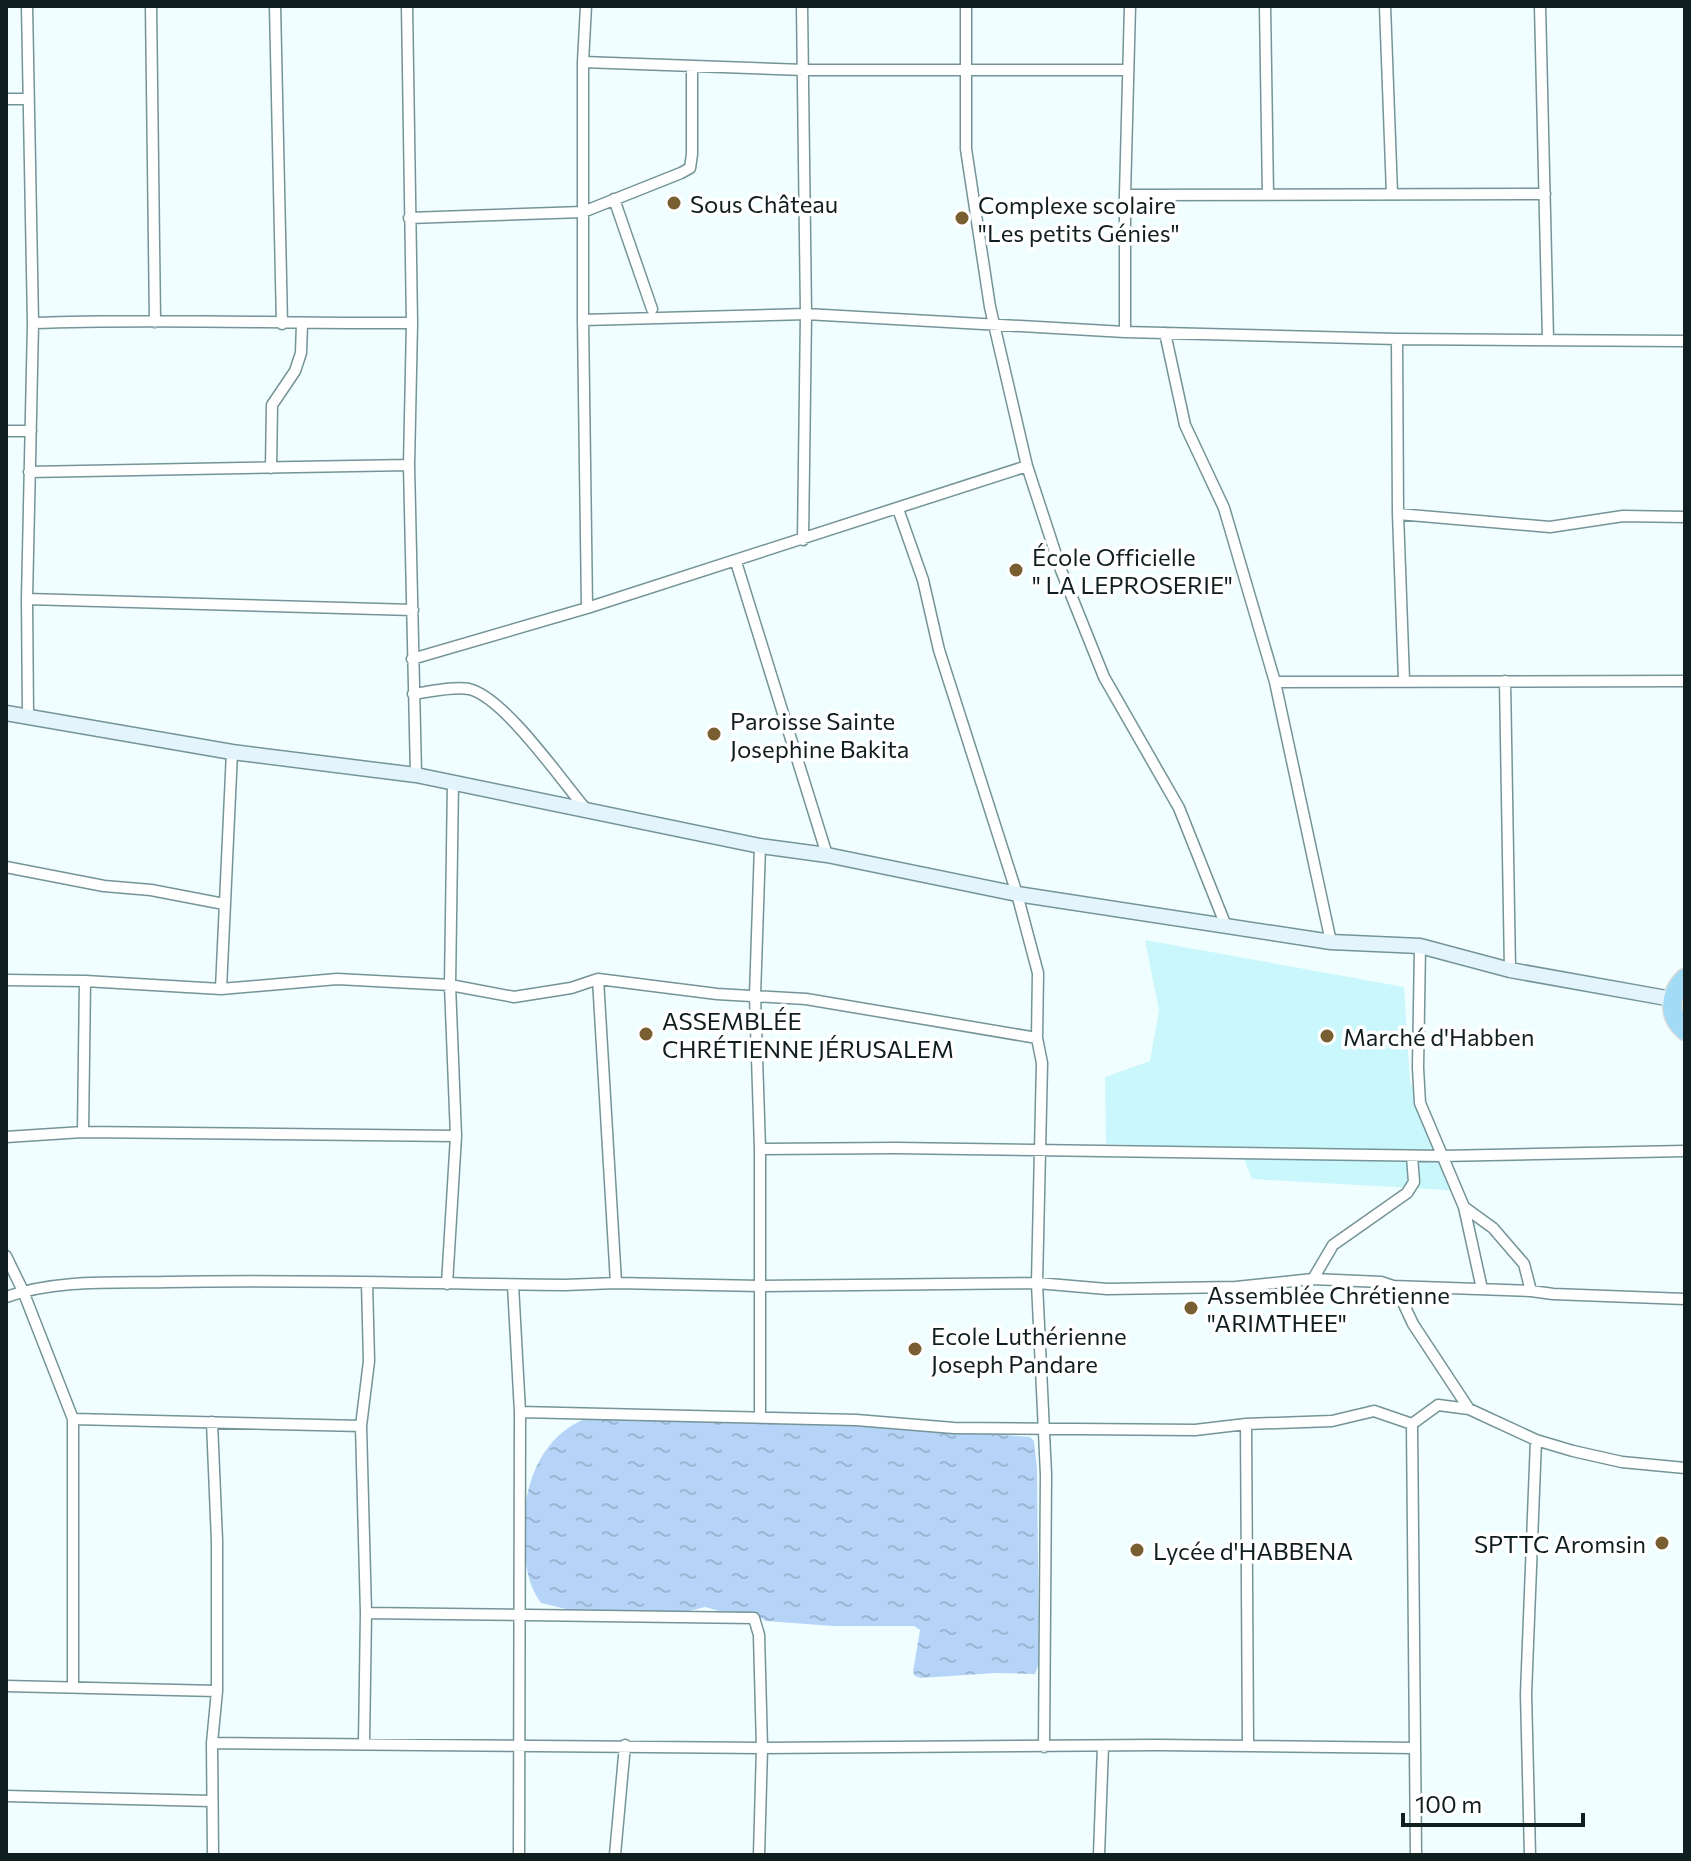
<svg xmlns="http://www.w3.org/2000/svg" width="1691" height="1861" viewBox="0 0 1691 1861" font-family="Commissioner,sans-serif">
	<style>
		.built { fill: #caf7fb }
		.water { fill: url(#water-ripples) }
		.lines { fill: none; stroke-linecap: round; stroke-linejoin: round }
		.street-casing { stroke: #749497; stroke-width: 13 }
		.secondary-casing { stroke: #749497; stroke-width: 17 }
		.highway-casing { stroke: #d9dbdb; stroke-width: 21 }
		.street { stroke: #fff; stroke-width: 10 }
		.secondary { stroke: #e3f4fc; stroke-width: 14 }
		.highway { stroke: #a2dbf5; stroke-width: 18 }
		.poi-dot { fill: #785e30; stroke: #fff; stroke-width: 3 }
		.labels { text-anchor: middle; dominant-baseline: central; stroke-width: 7; stroke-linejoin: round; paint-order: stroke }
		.poi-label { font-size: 24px; fill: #111e1f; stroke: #fff; text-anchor: start }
	</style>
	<defs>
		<pattern id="water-ripples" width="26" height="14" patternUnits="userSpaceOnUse" patternTransform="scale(2)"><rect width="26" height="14" fill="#b5d4f7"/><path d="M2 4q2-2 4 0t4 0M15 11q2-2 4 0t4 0" fill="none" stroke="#9bb6d3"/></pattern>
	</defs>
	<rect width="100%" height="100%" fill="#f0feff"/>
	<path class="built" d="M 1145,940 L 1404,987 L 1410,1082 L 1463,1191 L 1252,1179 L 1240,1149 L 1106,1144 L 1105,1077 L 1150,1061 L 1159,1010 Z"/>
	<path class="water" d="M 590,1417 L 832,1422 L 1030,1437 L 1034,1441 L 1037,1468 L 1039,1663 L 1035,1674 L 995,1673 L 921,1678 L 915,1676 L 913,1672 L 920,1630 L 914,1626 L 833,1626 L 766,1621 L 752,1613 L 719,1611 L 705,1607 L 681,1613 L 653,1611 L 587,1614 L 541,1603 C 528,1585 526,1567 524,1545 C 521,1493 536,1436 590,1417 Z"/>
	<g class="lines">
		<g class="street-casing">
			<path id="street" d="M 27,6 L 33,323 L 27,599 L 28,717
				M 151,6 L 155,322
				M 275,6 L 282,324
				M 407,6 L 412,323 L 409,465 L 416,775
				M 586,6 L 583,62 L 583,320 L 587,608 L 1027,466
				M 802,6 L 806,314 L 803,540
				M 966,6 L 966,149 L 990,307 L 1027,466 L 1061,570 L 1104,677 L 1179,808 L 1226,926
				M 1265,6 L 1268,195
				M 1385,6 L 1392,194
				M 1540,6 L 1548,339
				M 583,62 L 804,70 L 1128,70
				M 6,99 L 28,99
				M 1125,195 L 1545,194
				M 614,199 L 652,309
				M 409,218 L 583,212 L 681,173 L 690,168 L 692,154 L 692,66
				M 583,320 L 806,314 L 1125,332 L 1397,339 L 1685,341
				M 33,323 C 159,318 286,324 412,323
				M 1125,332 L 1125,195 L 1130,6
				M 1165,333 L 1185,425 L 1224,508 L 1275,682 L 1331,942
				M 1397,339 L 1398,514 L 1404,680
				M 6,431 L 31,431
				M 271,468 L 272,405 L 295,371 L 301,353 L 302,324
				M 29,472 L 409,465
				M 898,509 L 923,580 L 939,650 L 1017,894 L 1038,973 L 1037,1038 L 1042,1063 L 1037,1283 L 1046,1475 L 1044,1747
				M 1398,514 L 1550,527 L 1623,516 L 1685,517
				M 736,562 L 827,855
				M 27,599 L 413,610
				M 412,659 L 587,608
				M 1505,681 L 1510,970
				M 1275,682 L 1685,681
				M 413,694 C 429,692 453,686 469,689 C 504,697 561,780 585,808
				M 6,867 L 104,886 L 151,890 L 224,904
				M 1420,946 L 1418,1068 L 1420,1103 L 1464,1207 L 1493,1228 L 1524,1264 L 1531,1291 L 1553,1294 L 1685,1299
				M 598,979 L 616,1283
				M 6,980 L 85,981 L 221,989 L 337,979 L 450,985 L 514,997 L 571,988 L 598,979 L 717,994 L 806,999 L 1037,1038
				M 221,989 L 232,752
				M 83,1132 L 85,981
				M 6,1137 L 83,1132 L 456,1136
				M 760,1149 L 896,1148 L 1442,1156 L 1685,1151
				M 1464,1207 L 1482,1289
				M 6,1256 L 23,1291 L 73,1419 L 73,1686
				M 1313,1279 L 1333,1245 L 1407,1193 L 1414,1182 L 1412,1156
				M 447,1284 L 456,1136 L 450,985 L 453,782
				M 513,1285 L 520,1412 L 519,1855
				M 1393,1286 L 1531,1291
				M 6,1297 C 57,1279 115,1283 169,1282 C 301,1279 433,1284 565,1285 L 616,1283 L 760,1286 L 1037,1283 L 1107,1289 L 1236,1287 L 1313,1279 L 1381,1282 L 1393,1286 L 1399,1294 L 1413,1324 L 1469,1409
				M 520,1412 L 856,1420 L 954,1428 L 1195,1430 L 1246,1424 L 1332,1421 L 1374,1411 L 1412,1424
				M 760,1418 L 760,1149 L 755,996 L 760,846
				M 73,1419 L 361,1426
				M 212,1422 L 217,1541 L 217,1691 L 212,1743 L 213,1855
				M 1246,1424 L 1248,1746
				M 1412,1424 L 1416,1855
				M 1412,1424 L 1438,1405 L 1469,1409 L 1536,1440 L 1573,1451 L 1622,1462 L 1685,1468
				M 366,1613 L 754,1618 L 759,1635 L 762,1748 L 759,1855
				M 6,1686 L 217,1691
				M 212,1743 L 762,1748 L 1157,1745 L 1415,1748
				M 364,1743 L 366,1613 L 361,1426 L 369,1361 L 367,1283
				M 6,1796 L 211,1801
				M 615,1855 L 625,1745
				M 1099,1855 L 1103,1746
				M 1530,1855 L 1526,1694 L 1536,1440"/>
		</g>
		<g class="secondary-casing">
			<path id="secondary" d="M 6,713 L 232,752 L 416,775 L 760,846 L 827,855 L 1017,894 L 1331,942 L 1420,946 L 1510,970 L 1672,999"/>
		</g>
		<g class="highway-casing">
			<path id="highway" d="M 1685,978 C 1669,994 1667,1015 1685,1031"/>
		</g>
		<use href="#street" class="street"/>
		<use href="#secondary" class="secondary"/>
		<use href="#highway" class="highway"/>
	</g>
	<g class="poi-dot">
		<circle cx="674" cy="203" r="8"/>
		<circle cx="962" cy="218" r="8"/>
		<circle cx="1016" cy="570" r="8"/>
		<circle cx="714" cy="734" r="8"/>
		<circle cx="646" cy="1034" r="8"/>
		<circle cx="1327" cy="1036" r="8"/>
		<circle cx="1191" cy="1308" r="8"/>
		<circle cx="915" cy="1349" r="8"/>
		<circle cx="1662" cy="1543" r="8"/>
		<circle cx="1137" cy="1550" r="8"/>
	</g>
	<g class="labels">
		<g class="poi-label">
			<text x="690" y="203">Sous Château</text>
			<text x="978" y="204">Complexe scolaire<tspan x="978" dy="28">"Les petits Génies"</tspan></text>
			<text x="1032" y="556">École Officielle<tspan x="1032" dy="28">" LA LEPROSERIE"</tspan></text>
			<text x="730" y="720">Paroisse Sainte<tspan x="730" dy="28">Josephine Bakita</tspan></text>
			<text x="662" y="1020">ASSEMBLÉE<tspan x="662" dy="28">CHRÉTIENNE JÉRUSALEM</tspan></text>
			<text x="1343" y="1036">Marché d'Habben</text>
			<text x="1207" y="1294">Assemblée Chrétienne<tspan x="1207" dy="28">"ARIMTHEE"</tspan></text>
			<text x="931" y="1335">Ecole Luthérienne<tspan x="931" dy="28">Joseph Pandare</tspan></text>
			<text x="1646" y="1543" text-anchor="end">SPTTC Aromsin</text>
			<text x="1153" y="1550">Lycée d'HABBENA</text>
		</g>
	</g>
	<rect width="1691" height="1861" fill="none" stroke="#111e1f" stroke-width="16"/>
	<path d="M1403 1813v12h180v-12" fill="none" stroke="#111e1f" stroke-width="4"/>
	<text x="1415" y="1813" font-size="24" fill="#111e1f" stroke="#ffffff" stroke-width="6" paint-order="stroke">100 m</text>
</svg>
